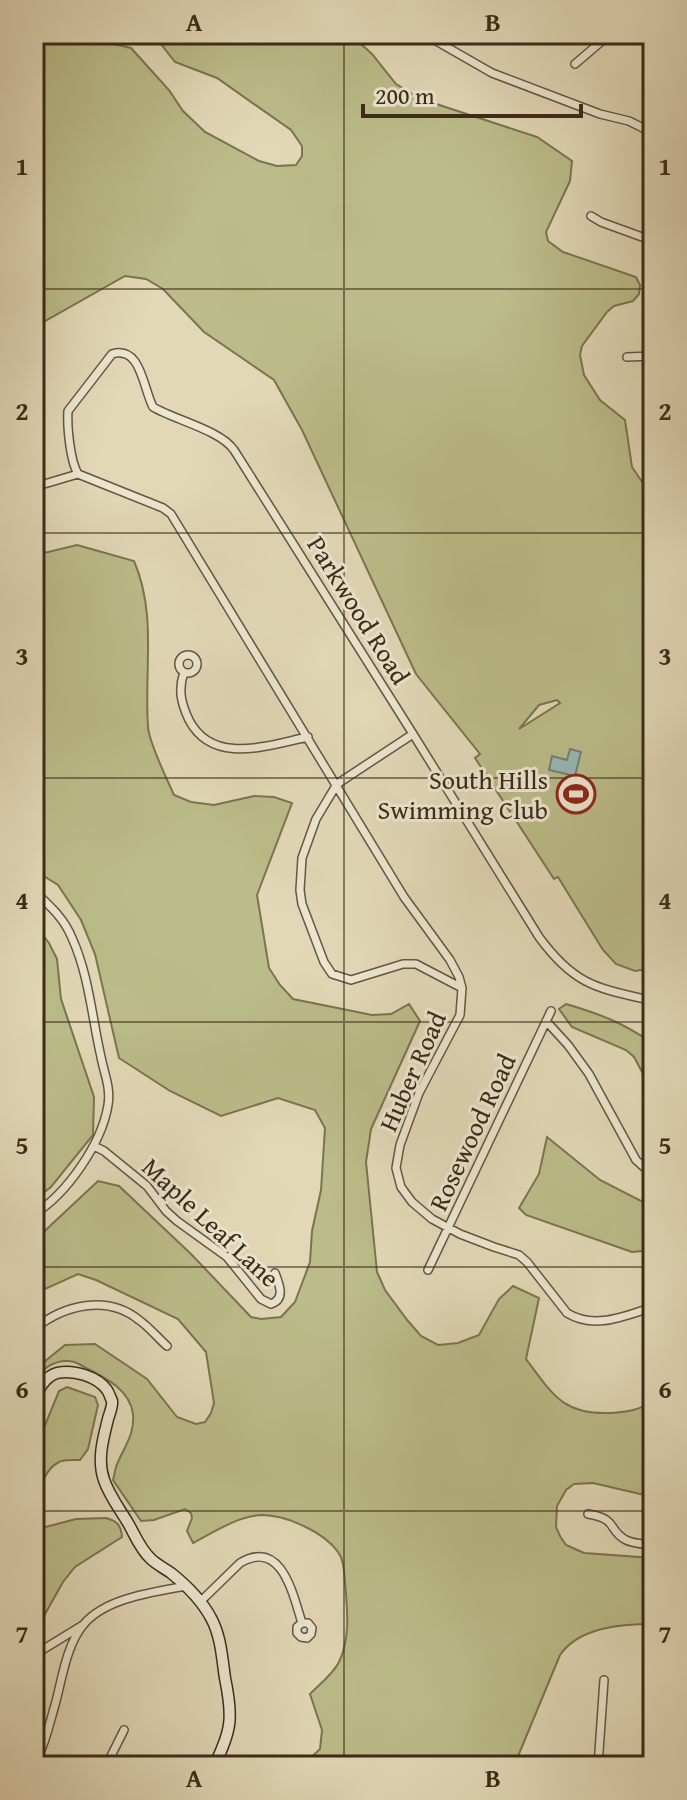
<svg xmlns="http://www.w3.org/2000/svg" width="687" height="1800" viewBox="0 0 687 1800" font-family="'Gentium Book Plus',serif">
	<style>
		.green { fill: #bbbc89; stroke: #7b7450; stroke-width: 2; fill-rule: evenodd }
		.water { fill: #96b8b5; stroke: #728076; stroke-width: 2 }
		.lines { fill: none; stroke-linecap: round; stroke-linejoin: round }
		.street-casing { stroke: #655640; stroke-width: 10 }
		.secondary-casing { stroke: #3b2b18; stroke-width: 13 }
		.street { stroke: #ece6d0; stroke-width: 7 }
		.secondary { stroke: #ece6d0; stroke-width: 10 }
		.grid { fill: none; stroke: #3b2b18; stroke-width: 2; stroke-opacity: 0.55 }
		.labels { text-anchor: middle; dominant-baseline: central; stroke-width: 6; stroke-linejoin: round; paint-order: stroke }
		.street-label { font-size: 26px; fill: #3b2b18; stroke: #ece6d0 }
		.poi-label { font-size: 26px; fill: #3b2b18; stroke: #ece6d0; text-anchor: end }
		.neatline { fill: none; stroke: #3b2b18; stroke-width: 3 }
		.grid-label { font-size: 26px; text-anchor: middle; font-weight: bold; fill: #3b2b18 }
	</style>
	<rect width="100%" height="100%" fill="#e2d8b7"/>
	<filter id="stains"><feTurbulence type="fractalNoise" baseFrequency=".0025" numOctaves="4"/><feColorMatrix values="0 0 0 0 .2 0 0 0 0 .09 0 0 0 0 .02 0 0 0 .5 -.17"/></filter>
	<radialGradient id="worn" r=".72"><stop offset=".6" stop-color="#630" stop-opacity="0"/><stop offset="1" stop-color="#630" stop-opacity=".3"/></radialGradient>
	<path class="green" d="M 56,34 L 83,34 L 92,39 L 131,48 L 169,90 L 183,111 L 205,132 L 259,161 L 277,166 L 296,165 L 302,156 L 302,146 L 291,130 L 217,78 L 175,62 L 153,34 L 350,34 L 372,54 L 396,84 L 421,99 L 537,137 L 572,161 L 570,181 L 546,232 L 548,241 L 563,252 L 636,277 L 640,285 L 639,294 L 633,301 L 614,306 L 607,312 L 582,346 L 580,355 L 584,375 L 600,400 L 625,420 L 632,467 L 653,498 L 653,968 L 635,971 L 616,964 L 603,950 L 558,877 L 554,879 L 475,758 L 480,754 L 416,674 L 302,430 L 274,380 L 204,332 L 163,289 L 146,279 L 125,276 L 40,324 L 34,336 L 34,43 ZM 557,700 L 560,703 L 519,729 L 539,705 Z
		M 77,545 L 134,561 C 157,614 144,670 148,726 C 148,741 167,779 174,795 L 191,802 L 214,805 L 254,796 L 274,797 L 292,803 L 257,895 L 269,968 L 280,985 L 293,999 L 372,1015 L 391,1014 L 409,1004 L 420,1021 L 371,1129 L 366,1162 L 377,1272 L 385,1290 L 408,1321 L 421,1336 L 438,1345 L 458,1343 L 479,1335 L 499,1299 L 513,1286 L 539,1298 L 526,1359 C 553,1395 563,1415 611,1413 C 627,1412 640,1410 653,1401 L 653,1497 L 593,1483 L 574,1484 L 566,1490 L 557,1506 L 556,1527 L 560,1536 L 566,1545 L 584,1553 L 653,1558 L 653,1624 C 622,1624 579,1627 560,1655 L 514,1766 L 302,1766 L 320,1749 L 322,1730 L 310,1694 C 320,1684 333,1674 339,1662 C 351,1637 347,1608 345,1582 C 344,1572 344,1560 338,1552 C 324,1532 286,1515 262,1515 C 238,1516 214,1532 193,1543 L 187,1531 L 192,1518 L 191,1513 L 185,1509 L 154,1520 L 141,1521 L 113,1480 C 115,1474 115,1467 118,1462 C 125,1446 135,1433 133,1414 C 130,1390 106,1378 86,1368 C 81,1365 75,1361 69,1361 C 54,1360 40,1369 34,1383 L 34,1374 L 44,1362 L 65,1345 L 95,1344 L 147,1379 L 177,1417 L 196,1424 L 205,1422 L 211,1413 L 214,1403 L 206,1352 L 178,1319 L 96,1280 L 78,1274 L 34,1294 L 34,1241 L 98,1181 L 119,1186 L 191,1254 L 251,1317 L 261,1319 L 281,1317 L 295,1302 L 310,1262 L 312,1231 L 321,1190 L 325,1128 L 315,1110 L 278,1098 L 221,1116 L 170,1091 L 119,1058 L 95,954 L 81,920 L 58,885 L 34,870 L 34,552 L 40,554 Z
		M 34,924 L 49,943 L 57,959 L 61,999 L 94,1097 L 93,1135 L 51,1187 L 34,1200 L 34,1143 L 41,1122 L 34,1067 Z
		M 566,1004 C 600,1014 621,1022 651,1042 L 653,1045 L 653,1092 L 634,1057 L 626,1050 L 572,1027 L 559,1009 Z
		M 547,1137 L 600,1180 L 653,1207 L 653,1250 L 632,1252 L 526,1215 L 519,1208 L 539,1174 Z
		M 67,1387 L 95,1397 L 98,1405 L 88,1449 L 80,1460 C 74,1460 64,1459 59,1462 C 45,1469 39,1489 34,1503 L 34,1452 L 59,1391 Z
		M 106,1518 C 117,1521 121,1525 122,1537 L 75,1567 L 63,1582 L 40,1623 L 34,1624 L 34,1530 L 76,1519 Z"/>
	<path class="water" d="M 570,749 L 581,752 L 575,776 L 549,770 L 552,756 L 567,760 Z"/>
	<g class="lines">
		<g class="street-casing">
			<path id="street" d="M 424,34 L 492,73 L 600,114 L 629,121 L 653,133
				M 575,64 L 610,34
				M 591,216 L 601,222 L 653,241
				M 627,357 L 653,356
				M 78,474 L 163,508 L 171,514 L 404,897 L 450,960 L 459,977 L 462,988 L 460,1015 L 419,1093 L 400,1145 L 396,1168 L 401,1187 L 412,1202 L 432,1219 L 460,1234 L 494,1247 L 519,1255 L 527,1262 L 567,1313 C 595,1330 624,1316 653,1307
				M 78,474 C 70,461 67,426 68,411 L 112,354 C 141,345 143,388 153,407 C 175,420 220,430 234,450 L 413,734 L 539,937 C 575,986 597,988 653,1001
				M 34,487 L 78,474
				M179 664a9 9 0 1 1 18 0a9 9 0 1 1-18 0Z
				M 184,672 C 178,690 181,703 189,720 C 213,766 268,745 308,737
				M 413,734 L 337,784 L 316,819 L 302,858 L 300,890 L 302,904 L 324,962 L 332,974 L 351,980 L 403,964 L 416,964 L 462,988
				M 34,891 C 49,905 64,918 72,938 C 89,975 92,1018 101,1057 C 104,1073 111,1088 108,1105 C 102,1143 67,1194 34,1214
				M 546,1021 L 568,1045 L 589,1074 L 636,1160 L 646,1169 L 653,1170
				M 94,1146 L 104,1151 L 147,1186 L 166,1211 L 177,1221 L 227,1257 L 261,1299 L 271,1304 C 286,1299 279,1284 275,1273
				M 428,1270 L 551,1011
				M 34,1329 C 64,1305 107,1294 139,1320 C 149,1327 158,1338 167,1346
				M 588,1514 C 619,1519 607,1530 626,1540 C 634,1544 644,1544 653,1545
				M 200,1602 L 240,1563 C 282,1538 293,1595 302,1623 L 297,1627 L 297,1633 L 301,1637 L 307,1638 L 311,1634 L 312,1628 L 308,1623 L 302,1623
				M 34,1655 L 83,1625
				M 34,1763 C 45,1746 49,1725 55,1705 C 62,1680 66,1645 84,1624 C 106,1598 154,1592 186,1586
				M 106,1766 L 124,1730
				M 598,1766 L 604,1680"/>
		</g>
		<g class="secondary-casing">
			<path id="secondary" d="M 34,1399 C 38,1389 46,1376 57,1373 C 74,1369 98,1377 107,1390 C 108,1391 112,1401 112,1401 C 113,1406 109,1415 108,1419 C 103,1439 97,1460 104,1480 C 109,1495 119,1508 128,1523 C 135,1535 140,1549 151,1559 C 156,1564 164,1568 171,1573 C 186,1585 202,1601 211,1618 C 221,1636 222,1658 225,1678 C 233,1717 232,1730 214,1766"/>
		</g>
		<use href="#street" class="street"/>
		<use href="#secondary" class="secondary"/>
	</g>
	<path class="grid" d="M 344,34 L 344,1766M 34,289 L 653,289M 34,533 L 653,533M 34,778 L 653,778M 34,1022 L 653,1022M 34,1267 L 653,1267M 34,1511 L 653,1511"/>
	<defs>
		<g id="stadium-ring" transform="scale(2)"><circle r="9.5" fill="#ece6d0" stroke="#8f2418" stroke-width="1.5"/><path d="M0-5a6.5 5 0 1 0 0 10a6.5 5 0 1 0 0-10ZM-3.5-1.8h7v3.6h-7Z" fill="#8f2418"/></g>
	</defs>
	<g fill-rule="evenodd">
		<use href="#stadium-ring" x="576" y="794"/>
	</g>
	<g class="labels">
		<g class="street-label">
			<text transform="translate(359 610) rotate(58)">Parkwood Road</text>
			<text transform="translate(412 1071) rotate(-66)">Huber Road</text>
			<text transform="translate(472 1132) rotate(-65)">Rosewood Road</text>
			<text transform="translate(211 1222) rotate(43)">Maple Leaf Lane</text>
		</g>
		<g class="poi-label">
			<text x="548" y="779">South Hills<tspan x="548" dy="30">Swimming Club</tspan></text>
		</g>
	</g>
	<rect width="687" height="1800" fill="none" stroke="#e2d8b7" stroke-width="88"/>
	<path d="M363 104v12h218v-12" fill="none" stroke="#3b2b18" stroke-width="4"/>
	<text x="375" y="104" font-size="24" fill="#3b2b18" stroke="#ece6d0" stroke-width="6" paint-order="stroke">200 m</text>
	<rect x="44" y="44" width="599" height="1712" class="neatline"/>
	<g class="grid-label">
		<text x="194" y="31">A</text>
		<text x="493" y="31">B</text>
		<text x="22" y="175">1</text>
		<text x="665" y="175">1</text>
		<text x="22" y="420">2</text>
		<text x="665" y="420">2</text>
		<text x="22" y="665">3</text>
		<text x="665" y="665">3</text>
		<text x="22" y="909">4</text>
		<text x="665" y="909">4</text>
		<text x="22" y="1154">5</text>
		<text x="665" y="1154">5</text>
		<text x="22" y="1398">6</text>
		<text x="665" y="1398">6</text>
		<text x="22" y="1643">7</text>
		<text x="665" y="1643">7</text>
		<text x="194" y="1787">A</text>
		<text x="493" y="1787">B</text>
	</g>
	<rect width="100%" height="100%" filter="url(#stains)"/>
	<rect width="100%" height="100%" fill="url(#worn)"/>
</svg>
